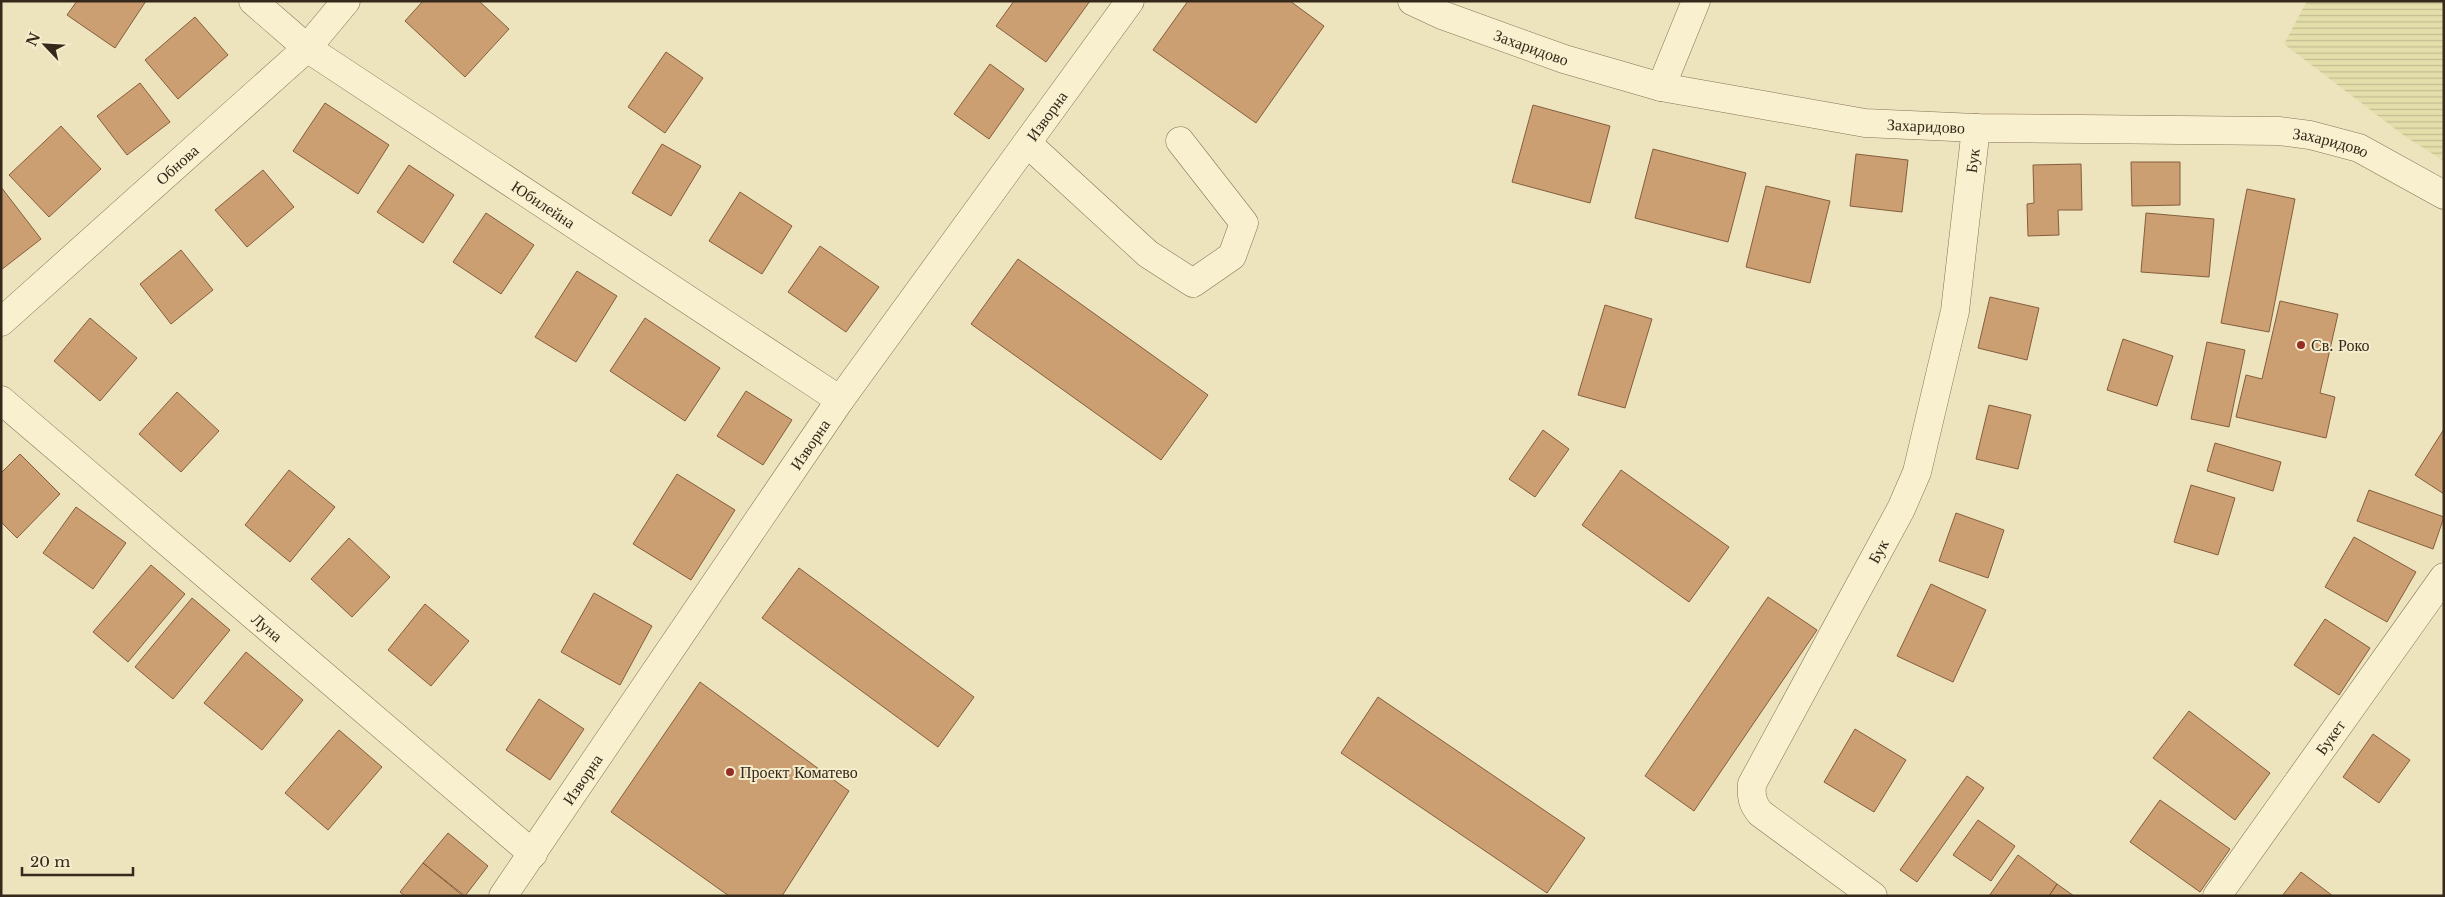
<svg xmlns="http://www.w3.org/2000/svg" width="2445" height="897" viewBox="0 0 2445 897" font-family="'Libre Baskerville',serif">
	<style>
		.farmland { fill: url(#farmland-rules) }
		.building { fill: #cc9f72; stroke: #845e3c }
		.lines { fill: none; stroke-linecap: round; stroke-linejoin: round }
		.minor-casing { stroke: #857356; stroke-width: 29 }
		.minor { stroke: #f8f0cf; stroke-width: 28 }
		.poi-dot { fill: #932f27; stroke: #f5eccc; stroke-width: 2 }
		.labels { text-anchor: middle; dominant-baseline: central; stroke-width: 4; stroke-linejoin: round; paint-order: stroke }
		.street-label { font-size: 16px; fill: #34291b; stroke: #f5eccc }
		.poi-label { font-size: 16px; fill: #34291b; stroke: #f5eccc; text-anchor: start }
	</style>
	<defs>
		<pattern id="farmland-rules" width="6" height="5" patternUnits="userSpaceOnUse" patternTransform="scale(1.25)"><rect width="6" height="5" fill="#e3deaa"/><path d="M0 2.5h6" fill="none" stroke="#c3be92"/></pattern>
	</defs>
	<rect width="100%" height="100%" fill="#ede3bd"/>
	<path class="farmland" d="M 2307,1 L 2444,1 L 2444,161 L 2406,137 L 2284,44 Z"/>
	<path class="building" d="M 77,1 L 146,1 L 115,48 L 67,15 Z
		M 423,1 L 479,1 L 509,29 L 465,77 L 405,21 Z
		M 1014,1 L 1090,1 L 1046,62 L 996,26 Z
		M 1188,1 L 1290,1 L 1324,26 L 1256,123 L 1153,50 Z
		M 195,17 L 228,55 L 178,99 L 145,60 Z
		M 666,52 L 703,78 L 665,133 L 628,107 Z
		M 990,64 L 1024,89 L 989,139 L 954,114 Z
		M 140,83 L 170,122 L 127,155 L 97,116 Z
		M 325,103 L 389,145 L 358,194 L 293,151 Z
		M 1533,105 L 1610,126 L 1590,203 L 1512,182 Z
		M 61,126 L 101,169 L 49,217 L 9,175 Z
		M 662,144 L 701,166 L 671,216 L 632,193 Z
		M 1653,149 L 1746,173 L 1728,242 L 1635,218 Z
		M 1856,154 L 1908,160 L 1902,212 L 1850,206 Z
		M 2131,162 L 2180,162 L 2180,205 L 2132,206 Z
		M 2081,164 L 2082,210 L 2058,210 L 2059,235 L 2028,236 L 2027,204 L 2034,203 L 2033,165 Z
		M 409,165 L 454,195 L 423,243 L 377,212 Z
		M 263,170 L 294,207 L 247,247 L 215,210 Z
		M 1766,186 L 1830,201 L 1810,283 L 1746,267 Z
		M 1,187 L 41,239 L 1,270 Z
		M 2247,189 L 2295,199 L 2269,332 L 2221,323 Z
		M 740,192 L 792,226 L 762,274 L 709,241 Z
		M 486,213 L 534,245 L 501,294 L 453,262 Z
		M 2146,213 L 2214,219 L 2209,277 L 2141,272 Z
		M 820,246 L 879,287 L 846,332 L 788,292 Z
		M 181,250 L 213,290 L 171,324 L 140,284 Z
		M 1018,259 L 1208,395 L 1161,460 L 971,324 Z
		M 577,271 L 617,296 L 576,362 L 535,337 Z
		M 1990,297 L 2039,308 L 2027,360 L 1978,348 Z
		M 2280,301 L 2338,314 L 2320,393 L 2335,397 L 2326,438 L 2236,417 L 2246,375 L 2262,379 Z
		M 1605,305 L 1652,319 L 1625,408 L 1578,395 Z
		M 90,318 L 137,358 L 100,401 L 54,361 Z
		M 645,318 L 720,368 L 685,421 L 610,371 Z
		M 2123,339 L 2173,356 L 2157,406 L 2107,390 Z
		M 2207,342 L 2245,350 L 2229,427 L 2191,419 Z
		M 746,391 L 792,420 L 763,465 L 717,436 Z
		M 177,392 L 219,431 L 181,472 L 139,434 Z
		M 1989,405 L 2031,415 L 2018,469 L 1976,459 Z
		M 2444,429 L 2444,494 L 2415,475 Z
		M 1543,430 L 1569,449 L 1535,497 L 1509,479 Z
		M 2215,443 L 2281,462 L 2273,491 L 2207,471 Z
		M 20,454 L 60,494 L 17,538 L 1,522 L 1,473 Z
		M 289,470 L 335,507 L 290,562 L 245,525 Z
		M 1621,470 L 1729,547 L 1689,602 L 1582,525 Z
		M 677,474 L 735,510 L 691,580 L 633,544 Z
		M 2191,485 L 2235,498 L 2218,555 L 2174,542 Z
		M 2369,490 L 2444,517 L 2433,549 L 2357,521 Z
		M 76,507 L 126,543 L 93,589 L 43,553 Z
		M 1956,513 L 2004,530 L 1988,578 L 1939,561 Z
		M 2354,537 L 2416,572 L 2387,622 L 2325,587 Z
		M 349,538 L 390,577 L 352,617 L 311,579 Z
		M 151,565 L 185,594 L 128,662 L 93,632 Z
		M 799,568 L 974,697 L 938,747 L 762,618 Z
		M 1931,584 L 1986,610 L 1953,682 L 1897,656 Z
		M 594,593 L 652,626 L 620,685 L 561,652 Z
		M 1768,597 L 1817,630 L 1694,811 L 1645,776 Z
		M 192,598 L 230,630 L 173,699 L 135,667 Z
		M 425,604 L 469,641 L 431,686 L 388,650 Z
		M 2325,619 L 2370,648 L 2339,695 L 2294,665 Z
		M 246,652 L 303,700 L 262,750 L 204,703 Z
		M 700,682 L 849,791 L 782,896 L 729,896 L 611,812 Z
		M 1378,697 L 1585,838 L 1547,893 L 1341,753 Z
		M 539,699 L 584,729 L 550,780 L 506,750 Z
		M 2189,711 L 2270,773 L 2235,820 L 2153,758 Z
		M 1855,729 L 1906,760 L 1874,812 L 1824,782 Z
		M 339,730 L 382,767 L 328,830 L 285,793 Z
		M 2373,734 L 2410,760 L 2379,803 L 2343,777 Z
		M 1967,776 L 1984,788 L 1917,882 L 1900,870 Z
		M 2160,800 L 2230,849 L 2200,892 L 2130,842 Z
		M 1978,820 L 2015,846 L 1991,881 L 1953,855 Z
		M 448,833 L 488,866 L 465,896 L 423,863 Z
		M 2018,855 L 2057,884 L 2049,896 L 1989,896 Z
		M 423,863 L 463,896 L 405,896 L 400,892 Z
		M 2301,872 L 2333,896 L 2282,896 Z
		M 2057,884 L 2074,896 L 2049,896 Z"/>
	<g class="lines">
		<g class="minor-casing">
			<g id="minor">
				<path id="s1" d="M 253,1 L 307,48 L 840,400"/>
				<path id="s2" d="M 1412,1 L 1442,15 L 1564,59 L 1661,87 L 1865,123 L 1976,128 L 2279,131 L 2310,135 L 2359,148 L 2444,195"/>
				<path d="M 1661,87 L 1696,1"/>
				<path d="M 1027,143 L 1148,254 L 1193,283 L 1232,256 L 1244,223 L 1180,141"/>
				<path id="s3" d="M 1,322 L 307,48 L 346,1"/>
				<path id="s4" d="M 1,400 L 533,854"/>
				<path id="s5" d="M 503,896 L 840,400 L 1130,1"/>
				<path id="s6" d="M 1873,896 L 1760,813 C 1752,803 1751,796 1752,784 L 1901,509 L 1917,472 L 1955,311 L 1976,128"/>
				<path id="s7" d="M 2217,896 L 2444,577"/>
			</g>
		</g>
		<use href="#minor" class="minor"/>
	</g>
	<g class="poi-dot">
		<circle cx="2301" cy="345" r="5"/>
		<circle cx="730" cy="772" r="5"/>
	</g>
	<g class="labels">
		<g class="street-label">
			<text stroke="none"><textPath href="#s2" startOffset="128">Захаридово</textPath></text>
			<text stroke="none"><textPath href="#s5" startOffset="951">Изворна</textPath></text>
			<text stroke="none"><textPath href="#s2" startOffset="532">Захаридово</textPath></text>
			<text stroke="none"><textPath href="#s2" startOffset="938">Захаридово</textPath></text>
			<text stroke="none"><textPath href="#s6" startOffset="841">Бук</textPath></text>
			<text stroke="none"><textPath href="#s3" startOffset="236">Обнова</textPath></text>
			<text stroke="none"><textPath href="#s1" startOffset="355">Юбилейна</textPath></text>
			<text stroke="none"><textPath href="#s5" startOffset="546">Изворна</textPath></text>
			<text stroke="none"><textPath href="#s6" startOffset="436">Бук</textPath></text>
			<text stroke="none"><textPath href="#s4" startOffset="350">Луна</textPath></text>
			<text stroke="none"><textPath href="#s7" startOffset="195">Букет</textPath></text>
			<text stroke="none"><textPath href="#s5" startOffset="141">Изворна</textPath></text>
		</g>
		<g class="poi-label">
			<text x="2311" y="345">Св. Роко</text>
			<text x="740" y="772">Проект Коматево</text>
		</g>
	</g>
	<rect width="2445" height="897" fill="none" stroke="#34291b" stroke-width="5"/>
	<g transform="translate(45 45) rotate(295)" stroke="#f5eccc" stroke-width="4" paint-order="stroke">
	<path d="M0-4L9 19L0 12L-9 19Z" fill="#34291b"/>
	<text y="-8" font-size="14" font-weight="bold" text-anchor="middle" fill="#34291b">N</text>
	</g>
	<path d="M22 867v8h111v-8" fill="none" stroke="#34291b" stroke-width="2.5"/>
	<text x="30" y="867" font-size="15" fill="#34291b" stroke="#f5eccc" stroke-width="4" paint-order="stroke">20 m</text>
</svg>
